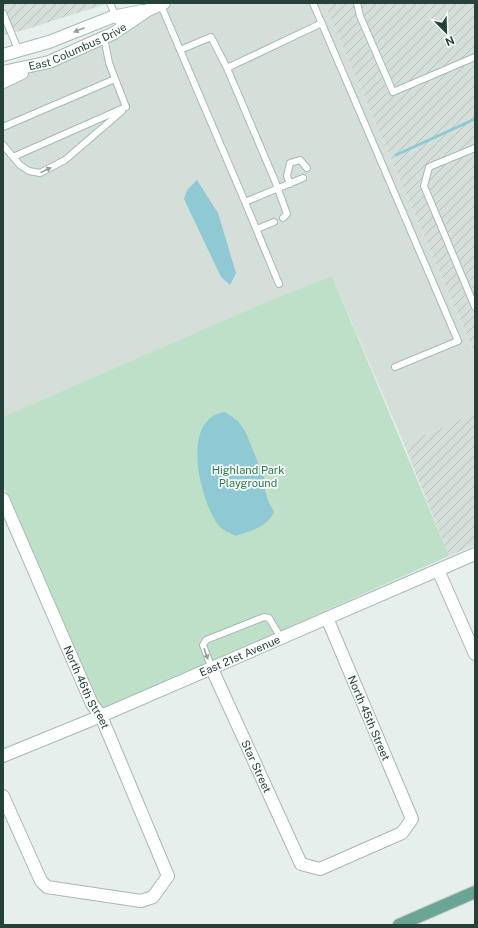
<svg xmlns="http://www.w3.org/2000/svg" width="478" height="928" viewBox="0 0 478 928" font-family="'Public Sans',sans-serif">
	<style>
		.built { fill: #d4dfda }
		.industrial { fill: url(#industrial-furrows) }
		.green { fill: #bfe0c8 }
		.water { fill: #8ec9d4 }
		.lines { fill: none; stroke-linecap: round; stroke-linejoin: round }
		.stream { stroke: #8ec9d4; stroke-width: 3 }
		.lane-casing { stroke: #a8b8b2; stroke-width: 8 }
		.street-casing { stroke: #a8b8b2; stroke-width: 14 }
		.secondary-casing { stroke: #a4bbb3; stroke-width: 14 }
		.primary-casing { stroke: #c2cac8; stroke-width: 14 }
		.lane { stroke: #fff; stroke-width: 6 }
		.street { stroke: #fff; stroke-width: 12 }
		.secondary { stroke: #fff; stroke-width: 12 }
		.primary { stroke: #6aa596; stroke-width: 12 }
		.oneway { fill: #92a09c }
		.labels { text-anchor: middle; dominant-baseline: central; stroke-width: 3.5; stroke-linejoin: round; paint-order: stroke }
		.street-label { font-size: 11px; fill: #24423a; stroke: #f7fbf9 }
		.park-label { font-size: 11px; fill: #2d7a4b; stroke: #f7fbf9 }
	</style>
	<defs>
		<pattern id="industrial-furrows" width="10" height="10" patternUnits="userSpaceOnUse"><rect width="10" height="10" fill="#d4dfda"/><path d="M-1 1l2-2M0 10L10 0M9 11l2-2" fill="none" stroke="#b6c1bc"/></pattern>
	</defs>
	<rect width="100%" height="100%" fill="#e6efeb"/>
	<path class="built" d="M 176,3 L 324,3 L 475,355 L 475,413 L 404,444 L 332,276 L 3,417 L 3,72 L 14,69 Z"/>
	<path class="industrial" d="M 3,3 L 109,3 L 24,30 L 3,35 Z
		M 324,3 L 475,3 L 475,354 Z
		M 475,413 L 475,545 L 449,556 L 404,444 Z"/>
	<path class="green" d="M 332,276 L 449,556 L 103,709 L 96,701 L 3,486 L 3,417 L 267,302 Z"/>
	<path class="water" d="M 197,180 L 218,213 L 236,273 L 230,285 L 221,277 L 184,199 L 187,190 Z
		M 225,412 L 238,421 L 246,433 L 265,480 L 265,490 L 268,501 L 274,512 C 266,528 251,531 235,536 C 230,533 223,530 219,526 C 200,502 179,418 225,412 Z"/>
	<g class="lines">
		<path class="stream" d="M 396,155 L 475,119"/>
		<g class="lane-casing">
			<path id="lane" d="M 110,3 L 121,28
				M 160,3 L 245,202 L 303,178
				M 313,3 L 458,341 L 395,367
				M 357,3 L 360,16 L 393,92 L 475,57
				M 3,13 L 19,52
				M 180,50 L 211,37 L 227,68
				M 3,127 L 115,79
				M 3,145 L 20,165 L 29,171 L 40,173 L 65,160 L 122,111
				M 475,148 L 429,167 L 424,186 L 475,307
				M 13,157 L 126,107 L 109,63 L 104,37
				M 290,184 L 287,176 L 290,163 L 300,160 L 307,168
				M 245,202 L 279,284
				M 283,218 L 287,214 L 275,181 L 227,68 L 322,23
				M 257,229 L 274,222
				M 212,669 L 203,645 L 206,640 L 264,617 L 269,618 L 281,638"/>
		</g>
		<g class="street-casing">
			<g id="street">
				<path id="s1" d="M 3,499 L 92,704 L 101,716 L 168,876 L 153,897 L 141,901 L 47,887 L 41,881 L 3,796"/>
				<path d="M 438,570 L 475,654"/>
				<path id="s2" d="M 212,669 L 301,864 L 320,869 L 402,833 L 412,819 L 327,618"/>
			</g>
		</g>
		<g class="secondary-casing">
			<g id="secondary">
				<path d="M 3,55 L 49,42 L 112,17 L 142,11"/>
				<path id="s3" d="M 3,72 L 49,62 L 114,33 L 148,10 L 164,3"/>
				<path d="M 3,82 L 22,73"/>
				<path id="s4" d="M 3,756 L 101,716 L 475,554"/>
			</g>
		</g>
		<g class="primary-casing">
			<path id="primary" d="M 399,925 L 475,892"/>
		</g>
		<use href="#lane" class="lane"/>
		<use href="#street" class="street"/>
		<use href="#secondary" class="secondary"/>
		<use href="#primary" class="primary"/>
	</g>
	<defs><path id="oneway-solid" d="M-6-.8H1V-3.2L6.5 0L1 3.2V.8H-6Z"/></defs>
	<g class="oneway">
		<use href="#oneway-solid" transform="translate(79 30) rotate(158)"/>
		<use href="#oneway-solid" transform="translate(46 170) rotate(-26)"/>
		<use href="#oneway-solid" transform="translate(206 654) rotate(70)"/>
	</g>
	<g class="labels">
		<g class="street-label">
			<text stroke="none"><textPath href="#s3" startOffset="79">East Columbus Drive</textPath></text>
			<text stroke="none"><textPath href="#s4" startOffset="257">East 21st Avenue</textPath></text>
			<text stroke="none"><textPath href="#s1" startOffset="206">North 46th Street</textPath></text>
			<text transform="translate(369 718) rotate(67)">North 45th Street</text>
			<text stroke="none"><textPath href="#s2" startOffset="107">Star Street</textPath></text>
		</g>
		<g class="park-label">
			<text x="248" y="470">Highland Park<tspan x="248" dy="13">Playground</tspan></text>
		</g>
	</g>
	<rect width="478" height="928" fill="none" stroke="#24423a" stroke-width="8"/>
	<g transform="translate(446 32) rotate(157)" stroke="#f7fbf9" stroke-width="3" paint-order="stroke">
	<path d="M0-3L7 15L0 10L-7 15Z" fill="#24423a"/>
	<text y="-6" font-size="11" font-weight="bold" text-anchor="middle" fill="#24423a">N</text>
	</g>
</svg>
